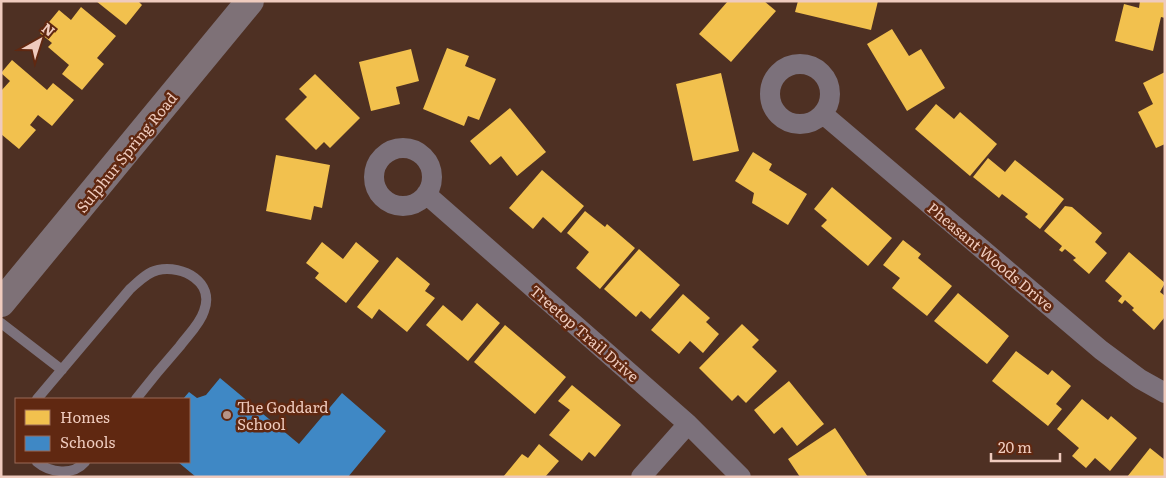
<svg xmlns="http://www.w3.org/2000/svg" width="1166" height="478" viewBox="0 0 1166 478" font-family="Literata,serif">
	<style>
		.homes { fill: #f2c14e }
		.schools { fill: #3f88c5 }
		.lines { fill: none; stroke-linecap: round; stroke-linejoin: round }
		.service { stroke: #7c717b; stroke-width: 10 }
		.minor { stroke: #7c717b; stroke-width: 20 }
		.secondary { stroke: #7e7177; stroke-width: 28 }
		.poi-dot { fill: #b79588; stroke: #602811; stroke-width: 2 }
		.labels { text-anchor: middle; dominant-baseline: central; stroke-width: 5; stroke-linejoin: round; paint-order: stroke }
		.street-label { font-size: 15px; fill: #efcbbe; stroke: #602811 }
		.poi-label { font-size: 15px; fill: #efcbbe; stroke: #602811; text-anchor: start }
	</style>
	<rect width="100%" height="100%" fill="#4e3023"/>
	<path class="homes" d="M 96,1 L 138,1 L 142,5 L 126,25 Z
		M 728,1 L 764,1 L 776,11 L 731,62 L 699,34 Z
		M 798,1 L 878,1 L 871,30 L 795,12 Z
		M 1140,1 L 1165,1 L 1165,18 L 1161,17 L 1153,51 L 1115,41 L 1124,4 L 1139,8 Z
		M 81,7 L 116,36 L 97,58 L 104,64 L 82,90 L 62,74 L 69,65 L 48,47 L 52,43 L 40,33 L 59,10 L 71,20 Z
		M 892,29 L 909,56 L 921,49 L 945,88 L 907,111 L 867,44 Z
		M 447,48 L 469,56 L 465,66 L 496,79 L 479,120 L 468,116 L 464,126 L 423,109 Z
		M 411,49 L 419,81 L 396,87 L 400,104 L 371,111 L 359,62 Z
		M 12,60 L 47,90 L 53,83 L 74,100 L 52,126 L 38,115 L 30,125 L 36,130 L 19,149 L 1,134 L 1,91 L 10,81 L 1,73 Z
		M 1165,72 L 1165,144 L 1156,148 L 1138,112 L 1153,104 L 1143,83 Z
		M 721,73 L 739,151 L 693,161 L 676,84 Z
		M 315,74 L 360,118 L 330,148 L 324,142 L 316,150 L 285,119 L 307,97 L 299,89 Z
		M 936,104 L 954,119 L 960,112 L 997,144 L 970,176 L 915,129 Z
		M 510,108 L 546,152 L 517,176 L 501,156 L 490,165 L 470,141 Z
		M 753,152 L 772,164 L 769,170 L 807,194 L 788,225 L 752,203 L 754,193 L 735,181 Z
		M 276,155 L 330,165 L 322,208 L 314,206 L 311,220 L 266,211 Z
		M 988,158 L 1005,172 L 1015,160 L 1064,199 L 1040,229 L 1025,217 L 1028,214 L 1002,194 L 999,198 L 973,177 Z
		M 542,170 L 584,206 L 561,233 L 543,217 L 533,229 L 509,208 Z
		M 832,187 L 892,238 L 868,266 L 821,226 L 827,220 L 814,209 Z
		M 1065,206 L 1072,207 L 1102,233 L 1095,242 L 1107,253 L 1089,274 L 1073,260 L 1076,258 L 1065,249 L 1062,252 L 1059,250 L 1062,246 L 1044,231 Z
		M 585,211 L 605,227 L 607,224 L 635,248 L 600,289 L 576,268 L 589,252 L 567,233 Z
		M 903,240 L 921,254 L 918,258 L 952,286 L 927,316 L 892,288 L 900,278 L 883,265 Z
		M 322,242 L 343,259 L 356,242 L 379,261 L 346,303 L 315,278 L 319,273 L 306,263 Z
		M 639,249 L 680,285 L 650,319 L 641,311 L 636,317 L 604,289 Z
		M 1129,252 L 1165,283 L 1160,292 L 1165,296 L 1165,317 L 1154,330 L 1132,310 L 1134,308 L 1125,300 L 1122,304 L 1118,301 L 1122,296 L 1105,281 Z
		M 397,257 L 430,284 L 425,291 L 435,298 L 407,332 L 379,309 L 372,319 L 357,307 Z
		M 958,293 L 1009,336 L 987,364 L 934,321 Z
		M 683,294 L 710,318 L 706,322 L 719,334 L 703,353 L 690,341 L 679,354 L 651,330 Z
		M 477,303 L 500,323 L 468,361 L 426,325 L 443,305 L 462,321 Z
		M 742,324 L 759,340 L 752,347 L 777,371 L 746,403 L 738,395 L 732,401 L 699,368 Z
		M 505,325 L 566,377 L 535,414 L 474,362 Z
		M 1016,351 L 1048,375 L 1052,370 L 1071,386 L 1056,404 L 1062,409 L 1048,426 L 992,381 Z
		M 789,381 L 824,424 L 797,446 L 782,427 L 774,434 L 754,410 Z
		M 572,385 L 621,425 L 595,457 L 589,452 L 582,461 L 549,435 L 570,410 L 558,401 Z
		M 1082,399 L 1108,420 L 1111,416 L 1137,438 L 1110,471 L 1095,458 L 1086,468 L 1072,456 L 1079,448 L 1057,429 Z
		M 835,428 L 868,477 L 800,477 L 788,459 Z
		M 539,444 L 559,461 L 545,477 L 503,477 L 522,454 L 528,458 Z
		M 1150,448 L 1165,460 L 1165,477 L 1127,477 Z"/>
	<path class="schools" d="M 220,378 L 299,444 L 342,393 L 386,431 L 348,477 L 196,477 L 178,462 L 189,462 L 189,399 L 183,399 L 189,392 L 197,398 L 206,395 Z"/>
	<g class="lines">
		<path class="service" d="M 1,323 L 62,370
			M 37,399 L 130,289 C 138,282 147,272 158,270 C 183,265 215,282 204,311 C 200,324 188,335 180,346 C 165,363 150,381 136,399
			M 37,462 C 50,473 73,476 85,462"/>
		<path class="minor" d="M770 94a30 30 0 1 1 60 0a30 30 0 1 1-60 0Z
			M 823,114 L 1101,350 L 1140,379 L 1165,393
			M374 177a29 29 0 1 1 58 0a29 29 0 1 1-58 0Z
			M 426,194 L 688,424 L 741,477
			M 641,477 L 688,424"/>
		<path class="secondary" d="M 1,303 L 250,1"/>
	</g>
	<circle class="poi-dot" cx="227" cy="415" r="5"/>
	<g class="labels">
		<g class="street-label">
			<text transform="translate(126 152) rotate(-51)">Sulphur Spring Road</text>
			<text transform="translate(991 256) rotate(40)">Pheasant Woods Drive</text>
			<text transform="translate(585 333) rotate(41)">Treetop Trail Drive</text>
		</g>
		<g class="poi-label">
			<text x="237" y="406">The Goddard<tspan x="237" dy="17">School</tspan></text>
		</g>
	</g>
	<rect width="1166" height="478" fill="none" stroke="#efcbbe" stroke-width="5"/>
	<rect x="15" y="398" width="175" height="65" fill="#602811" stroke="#996956"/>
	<rect x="25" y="410" width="25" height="15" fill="#f2c14e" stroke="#996956"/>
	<text x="60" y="423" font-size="15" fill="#efcbbe">Homes</text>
	<rect x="25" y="436" width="25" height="15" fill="#3f88c5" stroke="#996956"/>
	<text x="60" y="448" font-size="15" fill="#efcbbe">Schools</text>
	<g transform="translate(40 40) rotate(39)" stroke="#602811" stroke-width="4" paint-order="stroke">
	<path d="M0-4L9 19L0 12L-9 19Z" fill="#efcbbe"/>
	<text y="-8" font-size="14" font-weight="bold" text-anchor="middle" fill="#efcbbe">N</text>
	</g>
	<path d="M991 453v8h69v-8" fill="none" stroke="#efcbbe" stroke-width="2.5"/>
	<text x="998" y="453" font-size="15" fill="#efcbbe" stroke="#602811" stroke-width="4" paint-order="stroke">20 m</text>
</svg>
